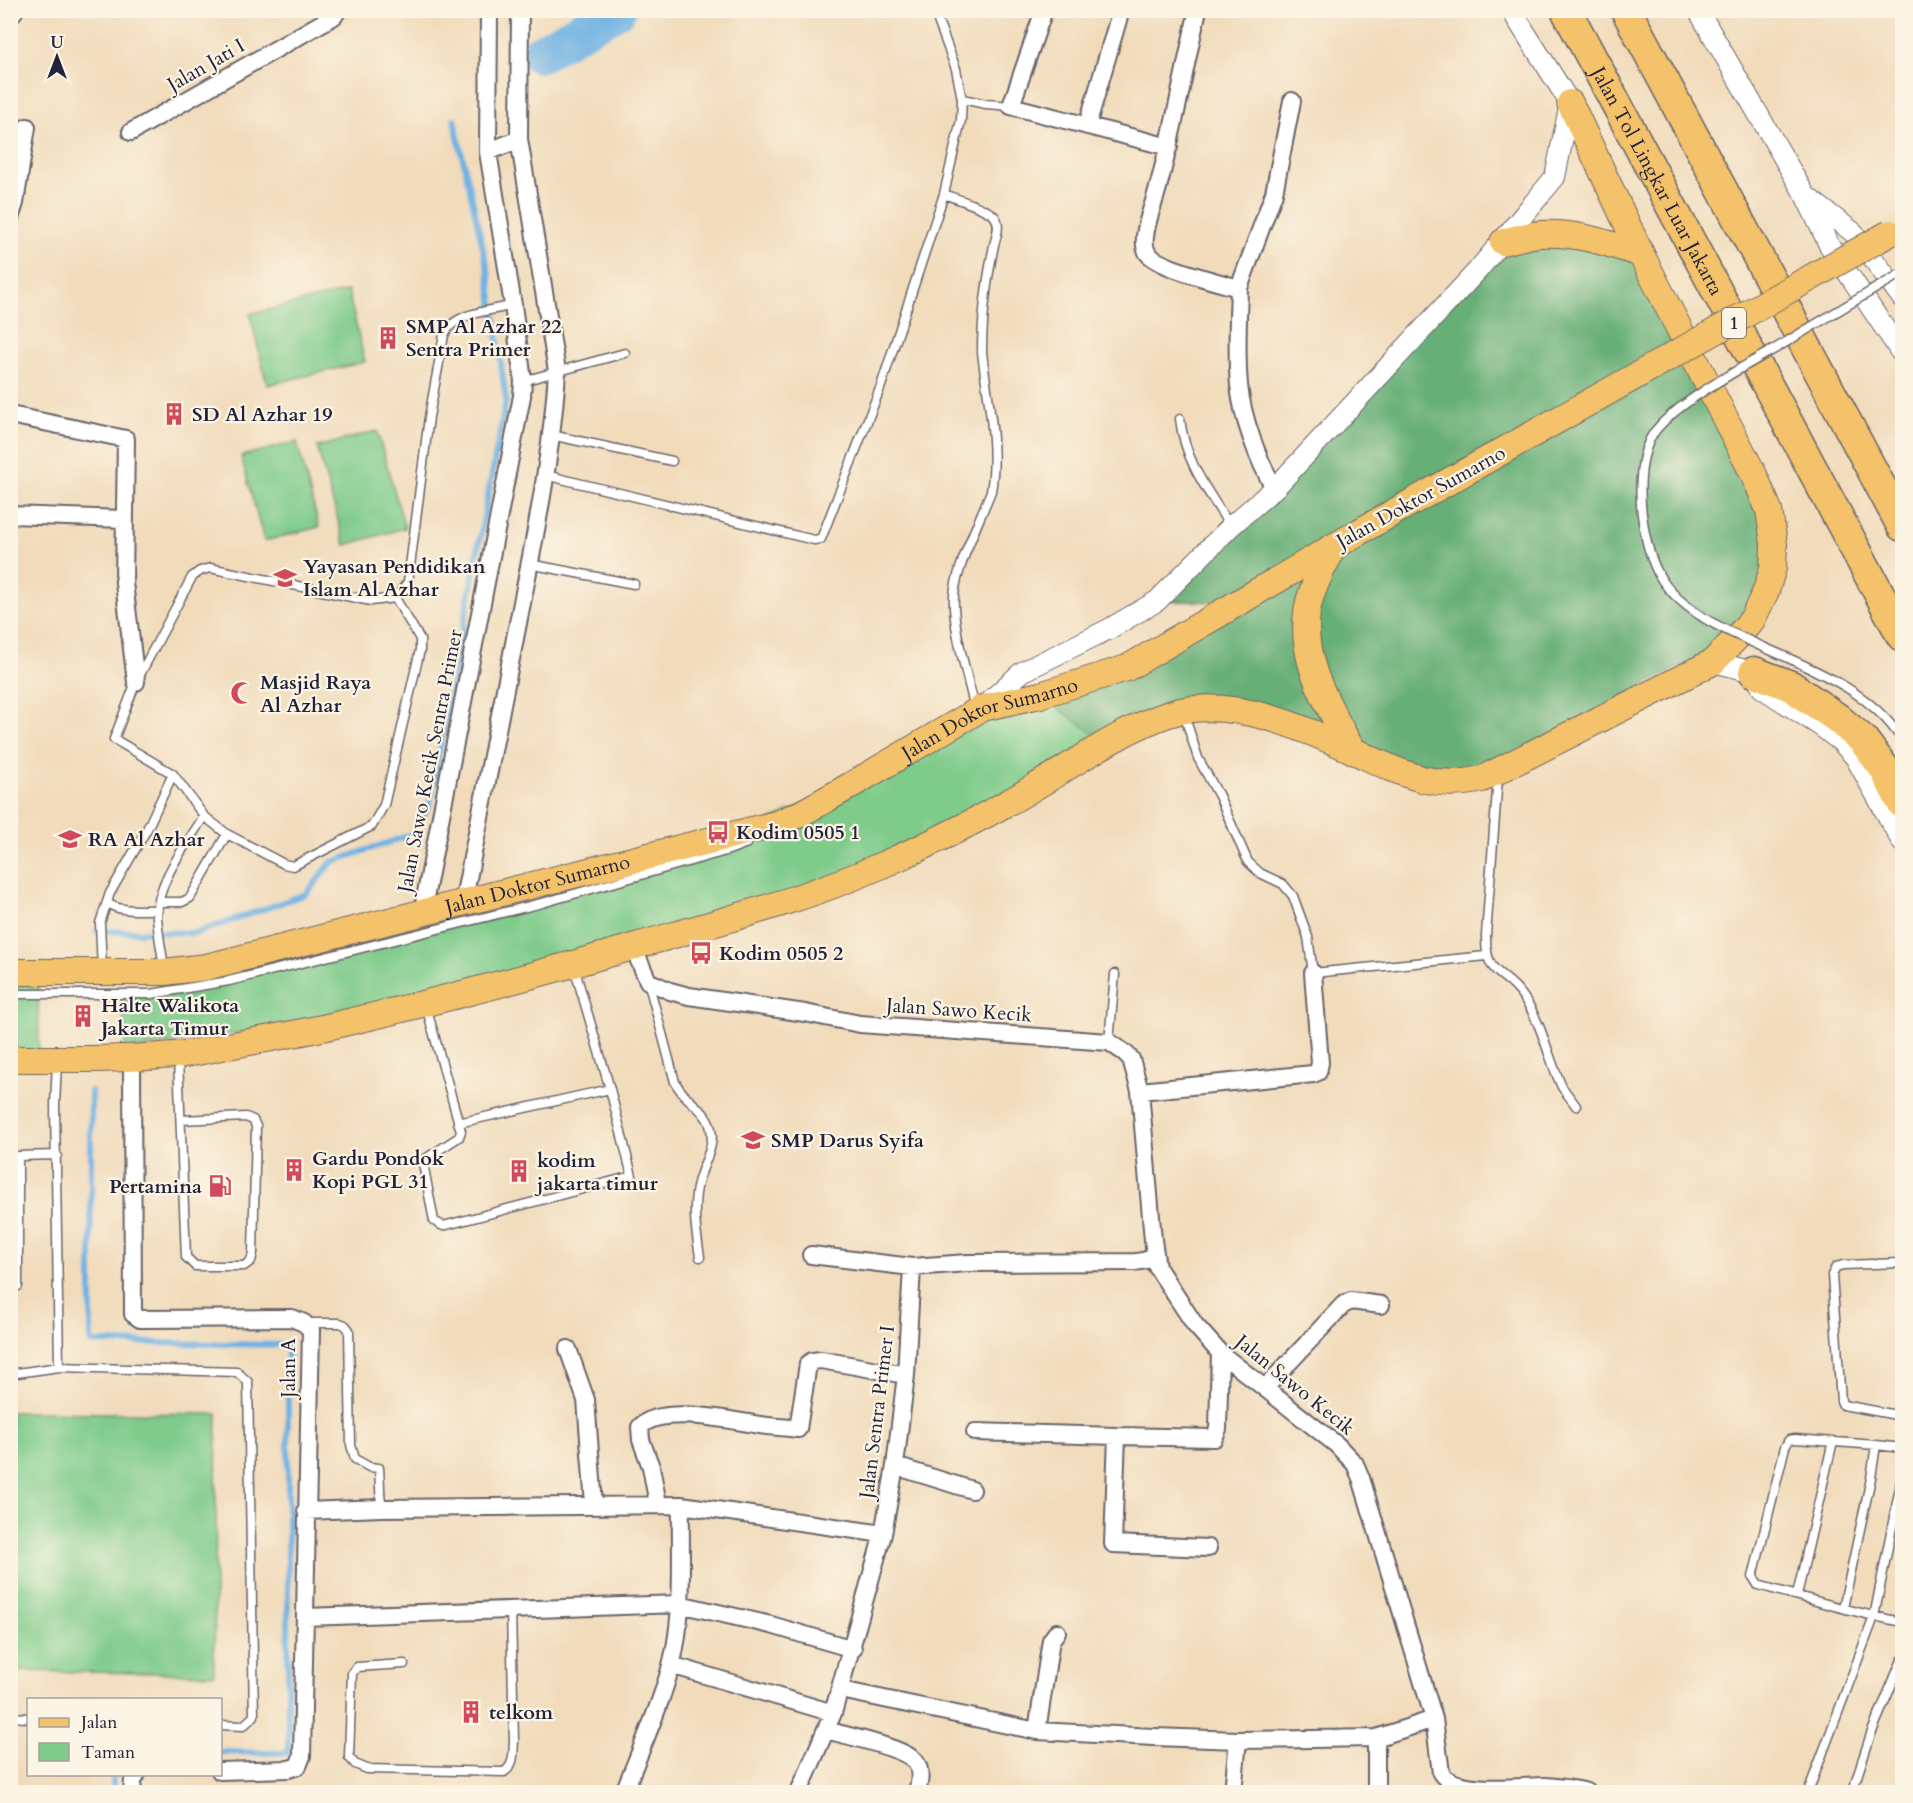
<svg xmlns="http://www.w3.org/2000/svg" width="1913" height="1803" viewBox="0 0 1913 1803" font-family="Cardo,serif">
	<style>
		.green { fill: #7ecb8a; stroke: #507662; stroke-width: 1.5 }
		.forest { fill: #66af76; stroke: #446858; stroke-width: 1.5 }
		.lines { fill: none; stroke-linecap: round; stroke-linejoin: round }
		.stream { stroke: #6db1e2; stroke-width: 6 }
		.river { stroke: #6db1e2; stroke-width: 38 }
		.service-casing { stroke: #6a6368; stroke-width: 11 }
		.minor-casing { stroke: #6a6368; stroke-width: 20 }
		.tertiary-casing { stroke: #6a6368; stroke-width: 22 }
		.primary-casing { stroke: #6a6368; stroke-width: 28 }
		.motorway-casing { stroke: #6a6368; stroke-width: 33 }
		.service { stroke: #fff; stroke-width: 8 }
		.minor { stroke: #fff; stroke-width: 16 }
		.tertiary { stroke: #fff; stroke-width: 20 }
		.primary { stroke: #f3c26a; stroke-width: 26 }
		.motorway { stroke: #f3c26a; stroke-width: 30 }
		.service-bridge-casing { stroke: #6a6368; stroke-width: 11; stroke-linecap: butt }
		.primary-bridge-casing { stroke: #6a6368; stroke-width: 28; stroke-linecap: butt }
		.service-bridge { stroke: #fff; stroke-width: 8 }
		.primary-bridge { stroke: #f3c26a; stroke-width: 26 }
		.labels { text-anchor: middle; dominant-baseline: central; stroke-width: 4.5; stroke-linejoin: round; paint-order: stroke }
		.shield { fill: #fcf5e5; stroke: #63616e; stroke-width: 1.5 }
		.shield-label { font-size: 18px; font-weight: bold; fill: #22223b }
		.street-label { font-size: 20px; fill: #22223b; stroke: #fcf5e5 }
		.poi-label { font-size: 20px; font-weight: bold; fill: #22223b; stroke: #fcf5e5; text-anchor: start }
	</style>
	<rect width="100%" height="100%" fill="#fcf5e5"/>
	<filter id="ink" filterUnits="userSpaceOnUse"><feTurbulence type="fractalNoise" baseFrequency=".0167" numOctaves="2"/><feDisplacementMap in="SourceGraphic" scale="12" xChannelSelector="R" yChannelSelector="G"/><feConvolveMatrix kernelMatrix="1 2 1 2 8 2 1 2 1" color-interpolation-filters="sRGB"/></filter>
	<filter id="wash" filterUnits="userSpaceOnUse"><feTurbulence type="fractalNoise" baseFrequency=".008" numOctaves="4" result="noise"/><feDisplacementMap in="SourceGraphic" scale="24" xChannelSelector="R" yChannelSelector="G"/><feGaussianBlur stdDeviation="1.35" result="paint"/><feColorMatrix in="noise" values="0 0 0 0 0 0 0 0 0 0 0 0 0 0 0 0 0 1.4 0 .05"/><feComposite in="paint" operator="in"/></filter>
	<g filter="url(#wash)">
		<rect width="100%" height="100%" fill="#f1dbbb"/>
		<path class="green" d="M 348,291 L 365,362 L 267,385 L 250,314 Z
			M 377,431 L 405,528 L 345,545 L 317,447 Z
			M 297,442 L 319,527 L 264,541 L 241,456 Z
			M 1040,695 L 1108,744 L 848,879 L 425,1003 L 125,1051 L 123,995 L 229,981 L 672,866 Z
			M 38,971 L 39,1059 L 11,1059 L 10,972 Z
			M 11,1412 L 217,1414 L 214,1674 L 11,1671 Z"/>
		<path class="forest" d="M 1503,242 L 1640,254 L 1774,543 L 1739,635 L 1462,783 L 1352,750 L 1201,710 L 1108,744 L 1040,695 L 1238,602 L 1157,601 Z"/>
		<g class="lines">
			<path class="stream" d="M 97,931 L 196,933 L 306,894 L 332,862 L 413,834 L 430,803 L 506,400 L 488,270 L 454,119
				M 91,1091 L 91,1342 L 288,1345 L 288,1753 L 220,1752
				M 113,1792 L 113,1774"/>
			<path class="river" d="M 539,54 L 617,10"/>
		</g>
	</g>
	<g filter="url(#ink)">
		<g class="lines">
			<g class="service-casing">
				<path id="service" d="M 962,99 L 986,104 L 1011,106
					M 944,194 C 956,199 988,208 995,217 C 1001,225 996,237 994,245 C 987,279 982,317 982,352 C 987,397 999,446 991,491 C 980,520 956,567 954,596 C 952,627 968,678 975,709
					M 523,381 L 625,353
					M 1180,419 C 1185,462 1208,491 1230,526
					M 551,435 L 672,461
					M 545,475 L 814,540 L 821,539 L 881,386 L 944,194 L 961,120 L 962,99 L 956,69 L 934,10
					M 529,564 L 634,584
					M 395,598 L 420,639 L 420,650 L 384,805 L 372,826 L 293,866 L 284,864 L 227,834 L 204,816 L 173,774 L 114,739 L 136,682 L 192,577 L 200,571 L 210,568 L 371,601 L 395,598 L 408,582 L 429,417 L 444,335 C 455,311 490,312 513,305
					M 1184,714 L 1198,758 L 1219,796 L 1248,862 L 1260,873 L 1283,884 L 1293,896 L 1308,937 L 1313,973 L 1486,956
					M 1498,777 L 1486,935 C 1485,979 1505,969 1524,998 C 1543,1025 1548,1058 1562,1087 C 1566,1093 1572,1100 1576,1106
					M 159,902 L 182,902 L 190,898 L 227,834
					M 108,903 C 120,913 143,909 158,910
					M 102,969 L 100,923 L 110,893 L 147,829 L 173,774
					M 164,969 C 162,952 158,934 157,917 C 157,880 186,846 204,816
					M 648,981 L 675,1082 C 685,1102 704,1107 710,1125 C 717,1146 702,1164 698,1183 C 692,1207 696,1232 700,1257
					M 10,994 L 151,994 L 229,981 L 542,903 L 726,851 L 747,843
					M 426,1006 L 461,1131 L 459,1137 L 425,1159 L 423,1163 L 434,1221 L 443,1226 L 632,1176 L 610,1089 L 574,967
					M 1109,1042 L 1115,974
					M 178,1059 L 186,1257 L 195,1266 L 244,1266 L 251,1261 L 253,1253 L 256,1126 L 253,1120 L 246,1117 L 181,1120
					M 57,1061 L 55,1105 L 59,1367
					M 458,1123 L 610,1089
					M 1902,1263 L 1843,1265 L 1836,1267 L 1832,1275 L 1841,1401 L 1843,1405 L 1902,1416
					M 18,1286 L 18,1156 L 57,1155
					M 304,1323 L 340,1323 L 345,1325 L 349,1330 L 351,1445 L 355,1459 L 369,1467 L 379,1468 L 381,1508
					M 10,1374 L 59,1367 L 237,1372 L 248,1382 L 254,1716 L 243,1726 L 220,1725
					M 1876,1445 L 1902,1448
					M 1797,1595 L 1833,1441
					M 1843,1608 L 1871,1478 L 1876,1445 L 1795,1439 L 1789,1440 L 1785,1447 L 1753,1577 L 1758,1585 C 1806,1598 1854,1613 1902,1622
					M 404,1664 L 357,1667 L 352,1673 L 349,1757 L 355,1764 L 367,1769 L 504,1772 C 515,1765 513,1752 514,1741 L 511,1610
					M 10,1717 L 28,1718
					M 1808,1792 L 1874,1617 L 1902,1477
					M 1852,1792 L 1871,1734 L 1902,1660"/>
			</g>
			<g class="minor-casing">
				<path id="minor" d="M 1044,10 L 1011,106 L 1169,147
					M 1198,10 C 1183,73 1173,137 1155,198 C 1151,211 1140,240 1147,252 C 1155,267 1221,283 1239,288 C 1238,320 1236,353 1239,385 C 1242,417 1258,461 1275,489
					M 10,17 L 15,10
					M 1087,126 L 1121,10
					M 131,132 L 334,16 L 338,10
					M 488,152 L 519,139
					M 10,218 L 15,203 L 27,127
					M 1239,288 L 1274,193 L 1292,101
					M 10,415 L 126,439 L 124,583 L 136,682
					M 10,515 L 124,519
					M 463,904 C 481,808 500,713 519,618 C 535,537 552,454 557,371 L 519,139 L 520,10
					M 422,914 L 522,396 L 523,381 L 513,305 L 488,152 L 489,10
					M 633,947 L 648,981 L 670,991 L 689,996 L 805,1013 L 860,1024 L 1109,1042 L 1125,1053 L 1131,1059 L 1140,1091 L 1153,1240 L 1157,1267 L 1195,1325 L 1220,1353 L 1337,1445 L 1355,1464 L 1361,1478 L 1434,1719 L 1441,1773 C 1455,1795 1521,1786 1544,1786 C 1558,1787 1573,1788 1586,1792
					M 132,1058 L 133,1314 L 140,1319 L 292,1318 L 304,1323 L 311,1330 L 302,1756 L 298,1766 L 289,1769 L 220,1771
					M 1140,1091 L 1313,1074 L 1318,1072 L 1320,1063 L 1313,973
					M 811,1255 L 912,1267 L 968,1263 L 1136,1262 L 1147,1260 L 1154,1255
					M 568,1349 L 586,1400 L 594,1505
					M 1265,1388 L 1343,1305 L 1351,1301 L 1381,1305
					M 975,1432 L 1117,1436
					M 895,1466 L 972,1490
					M 658,1504 L 651,1467 L 641,1440 L 640,1427 C 660,1404 733,1421 760,1425 C 772,1427 785,1427 798,1429 L 808,1364 L 812,1361 L 821,1360 L 906,1375
					M 306,1511 L 381,1508 L 681,1505 L 883,1534
					M 1208,1548 L 1113,1544 L 1117,1436 L 1214,1438 L 1218,1429 L 1220,1353
					M 305,1617 L 679,1604 L 771,1625 L 853,1649
					M 671,1665 L 833,1713
					M 841,1690 L 1037,1731 L 1154,1737 L 1238,1740 L 1376,1738 L 1434,1719
					M 826,1730 C 844,1735 905,1748 915,1761 C 922,1770 920,1782 917,1792
					M 1037,1731 L 1051,1640 L 1057,1632
					M 132,1792 L 133,1781 L 137,1774
					M 624,1792 C 641,1748 664,1699 674,1653 C 684,1605 680,1553 681,1505
					M 799,1792 L 833,1713 L 883,1534 L 895,1466 L 906,1375 L 912,1267
					M 1233,1792 L 1238,1740
					M 1376,1792 L 1376,1738"/>
			</g>
			<g class="tertiary-casing">
				<path id="tertiary" d="M 1698,10 L 1805,195 L 1829,245 L 1902,354
					M 1807,197 L 1854,233 L 1902,298
					M 1713,662 L 1754,672 L 1762,688 L 1822,727 L 1840,741 L 1855,757 L 1902,842
					M 983,707 L 1022,672 L 1109,629 L 1157,601 L 1230,527 L 1276,487 L 1478,270 L 1555,177 L 1570,103 L 1511,10"/>
			</g>
			<g class="primary-casing">
				<g id="primary">
					<path d="M 1503,242 C 1515,239 1528,235 1540,234 C 1576,232 1607,243 1641,254"/>
					<path d="M 1334,546 C 1325,564 1312,586 1308,606 C 1298,660 1328,704 1352,750"/>
					<path id="s1" d="M 10,972 L 164,972 L 206,967 L 776,824 L 800,814 L 841,791 L 982,708 L 1040,695 L 1127,668 L 1357,533"/>
					<path d="M 10,1059 C 65,1059 119,1060 174,1055 C 192,1054 210,1049 228,1046 C 261,1040 294,1034 327,1027 C 431,1003 534,976 636,946 C 718,922 801,901 880,866 C 933,843 983,818 1033,788 C 1074,764 1123,729 1169,714 C 1229,695 1303,727 1356,752 C 1399,772 1433,791 1482,779 L 1713,662 L 1739,635 L 1752,620 L 1766,591 L 1773,568 L 1774,544 L 1769,510 L 1754,475 L 1641,254 L 1570,103"/>
				</g>
			</g>
			<g class="motorway-casing">
				<g id="motorway">
					<path id="s2" d="M 1566,10 L 1902,636"/>
					<path d="M 1626,10 L 1902,526"/>
					<path d="M 1754,672 L 1791,686 L 1837,718 L 1863,740 L 1884,768 L 1902,803"/>
				</g>
			</g>
			<use href="#service" class="service"/>
			<use href="#minor" class="minor"/>
			<use href="#tertiary" class="tertiary"/>
			<use href="#primary" class="primary"/>
			<use href="#motorway" class="motorway"/>
			<g class="service-bridge-casing">
				<path id="service-bridge" d="M 1902,273 C 1861,297 1819,322 1778,347 C 1747,365 1665,408 1650,439 C 1638,463 1639,501 1644,528 C 1652,573 1665,593 1704,618 C 1767,656 1861,674 1902,740"/>
			</g>
			<g class="primary-bridge-casing">
				<path id="primary-bridge" d="M 1357,533 L 1890,233"/>
			</g>
			<use href="#service-bridge" class="service-bridge"/>
			<use href="#primary-bridge" class="primary-bridge"/>
		</g>
	</g>
	<defs>
		<g id="building-bare" transform="scale(1.8)"><path d="M-4-6H4V6H1V3H-1V6H-4ZM-2.5-4.3h1.7v1.8h-1.7ZM.8-4.3h1.7v1.8H.8ZM-2.5-1h1.7V.8h-1.7ZM.8-1h1.7V.8H.8Z" fill="#d1495b" stroke="#fcf5e5" stroke-width="2.5" paint-order="stroke"/></g>
		<g id="school-bare" transform="scale(1.8)"><path d="M0-5L7-2L0 1L-7-2ZM-4 1L0 2.5L4 1V4Q0 6-4 4Z" fill="#d1495b" stroke="#fcf5e5" stroke-width="2.5" paint-order="stroke"/></g>
		<g id="mosque-bare" transform="scale(1.8)"><path d="M3.5-4.9A6 6 0 1 0 3.5 4.9A5 5 0 1 1 3.5-4.9Z" fill="#d1495b" stroke="#fcf5e5" stroke-width="2.5" paint-order="stroke"/></g>
		<g id="bus-bare" transform="scale(1.8)"><path d="M-5-6H5V4H4V6H2V4H-2V6H-4V4H-5ZM-3.5-4V0h7V-4ZM-3.5 1.2v1.5H-2V1.2ZM2 1.2v1.5H3.5V1.2Z" fill="#d1495b" stroke="#fcf5e5" stroke-width="2.5" paint-order="stroke"/></g>
		<g id="fuel-bare" transform="scale(1.8)"><path d="M-5.5-6h7V0h2V4h1.3V-2.5L3-4.5l.8-.8L6-3V5H2.5V1h-1V6h-7ZM-4.2-4.7v3.2H.2V-4.7Z" fill="#d1495b" stroke="#fcf5e5" stroke-width="2.5" paint-order="stroke"/></g>
	</defs>
	<g fill-rule="evenodd">
		<use href="#building-bare" x="388" y="338"/>
		<use href="#building-bare" x="174" y="414"/>
		<use href="#school-bare" x="285" y="578"/>
		<use href="#mosque-bare" x="242" y="693"/>
		<use href="#bus-bare" x="718" y="832"/>
		<use href="#school-bare" x="70" y="839"/>
		<use href="#bus-bare" x="701" y="953"/>
		<use href="#building-bare" x="83" y="1016"/>
		<use href="#school-bare" x="753" y="1140"/>
		<use href="#building-bare" x="294" y="1170"/>
		<use href="#building-bare" x="519" y="1171"/>
		<use href="#fuel-bare" x="220" y="1186"/>
		<use href="#building-bare" x="471" y="1712"/>
	</g>
	<g class="labels">
		<rect class="shield" x="1722" y="308" width="24" height="30" rx="4.5"/>
		<g class="shield-label">
			<text x="1734" y="323">1</text>
		</g>
		<g class="street-label">
			<text transform="translate(206 65) rotate(-30)">Jalan Jati I</text>
			<text stroke="none"><textPath href="#s2" startOffset="194">Jalan Tol Lingkar Luar Jakarta</textPath></text>
			<text transform="translate(1421 497) rotate(-29)">Jalan Doktor Sumarno</text>
			<text stroke="none"><textPath href="#s1" startOffset="1024">Jalan Doktor Sumarno</textPath></text>
			<text transform="translate(430 761) rotate(-79)">Jalan Sawo Kecik Sentra Primer</text>
			<text stroke="none"><textPath href="#s1" startOffset="538">Jalan Doktor Sumarno</textPath></text>
			<text transform="translate(959 1010) rotate(4)">Jalan Sawo Kecik</text>
			<text transform="translate(288 1368) rotate(-90)">Jalan A</text>
			<text transform="translate(1295 1385) rotate(39)">Jalan Sawo Kecik</text>
			<text transform="translate(877 1412) rotate(-83)">Jalan Sentra Primer I</text>
		</g>
		<g class="poi-label">
			<text x="406" y="326">SMP Al Azhar 22<tspan x="406" dy="23">Sentra Primer</tspan></text>
			<text x="192" y="414">SD Al Azhar 19</text>
			<text x="303" y="566">Yayasan Pendidikan<tspan x="303" dy="23">Islam Al Azhar</tspan></text>
			<text x="260" y="682">Masjid Raya<tspan x="260" dy="23">Al Azhar</tspan></text>
			<text x="736" y="832">Kodim 0505 1</text>
			<text x="88" y="839">RA Al Azhar</text>
			<text x="719" y="953">Kodim 0505 2</text>
			<text x="101" y="1005">Halte Walikota<tspan x="101" dy="23">Jakarta Timur</tspan></text>
			<text x="771" y="1140">SMP Darus Syifa</text>
			<text x="312" y="1158">Gardu Pondok<tspan x="312" dy="23">Kopi PGL 31</tspan></text>
			<text x="537" y="1160">kodim<tspan x="537" dy="23">jakarta timur</tspan></text>
			<text x="202" y="1186" text-anchor="end">Pertamina</text>
			<text x="489" y="1712">telkom</text>
		</g>
	</g>
	<rect width="1913" height="1803" fill="none" stroke="#fcf5e5" stroke-width="36"/>
	<rect x="27" y="1698" width="195" height="78" fill="#fcf5e5" stroke="#a5a1a1" stroke-width="1.5"/>
	<rect x="39" y="1718" width="30" height="9" fill="#f3c26a" stroke="#a5a1a1" stroke-width="1.5"/>
	<text x="81" y="1728" font-size="18" fill="#22223b">Jalan</text>
	<rect x="39" y="1743" width="30" height="18" fill="#7ecb8a" stroke="#a5a1a1" stroke-width="1.5"/>
	<text x="81" y="1758" font-size="18" fill="#22223b">Taman</text>
	<g transform="translate(57 57)" stroke="#fcf5e5" stroke-width="4.5" paint-order="stroke">
	<path d="M0-4.5L10 22L0 15L-10 22Z" fill="#22223b"/>
	<text y="-9" font-size="16" font-weight="bold" text-anchor="middle" fill="#22223b">U</text>
	</g>
</svg>
